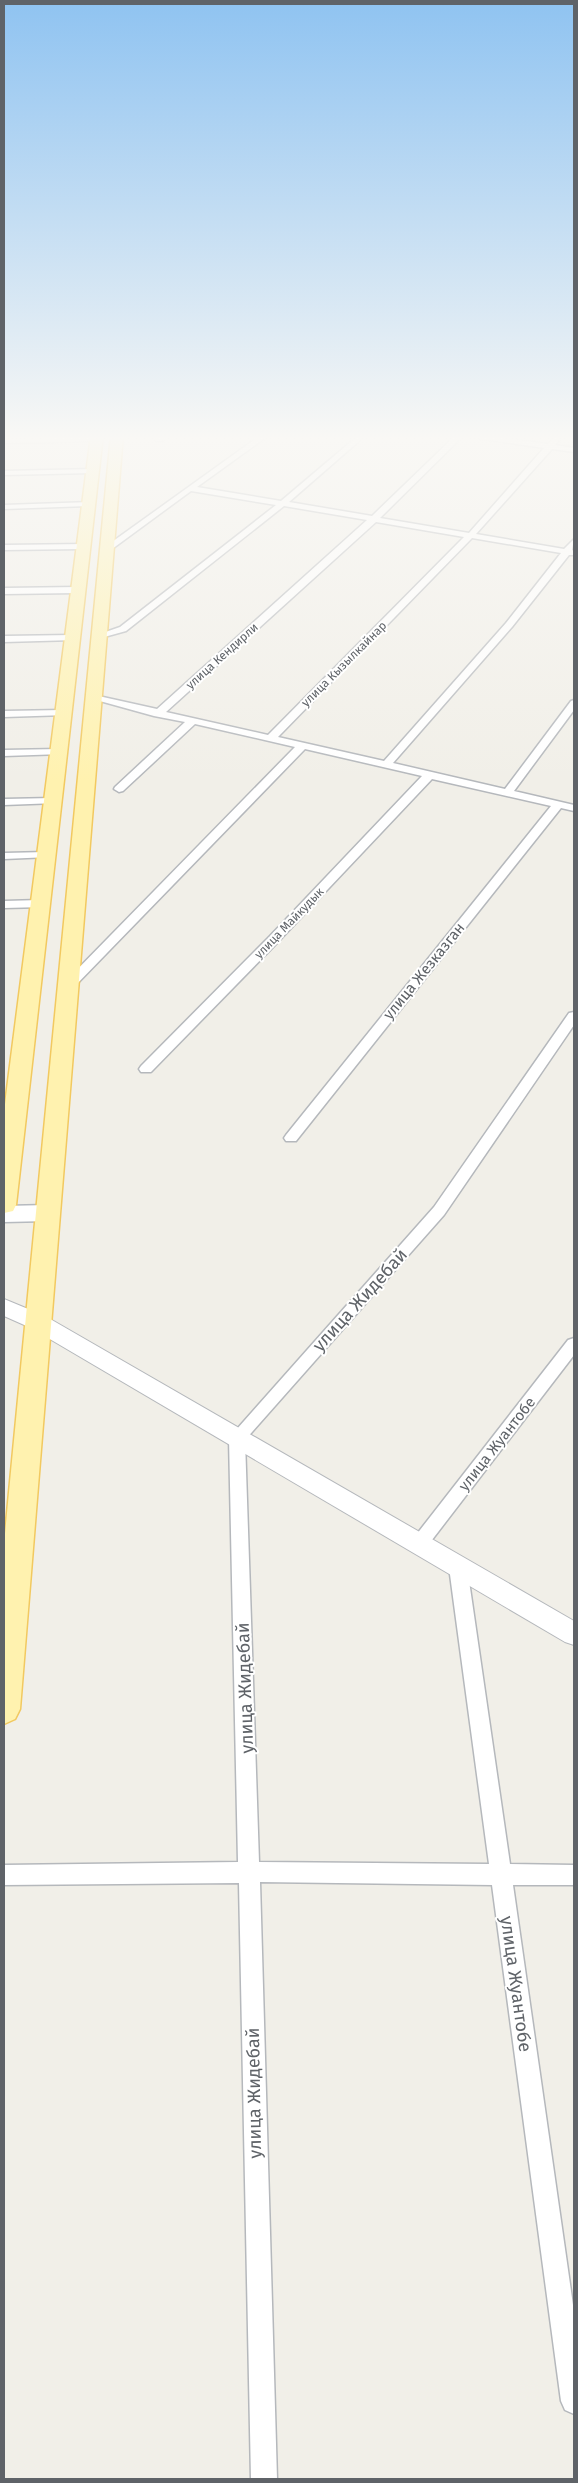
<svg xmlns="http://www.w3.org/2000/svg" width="578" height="2483" viewBox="0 0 578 2483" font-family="'Fira Sans',sans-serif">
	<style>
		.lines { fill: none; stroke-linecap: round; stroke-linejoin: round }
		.minor-casing { stroke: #b5b8bc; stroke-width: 3 }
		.tertiary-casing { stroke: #b5b8bc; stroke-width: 2 }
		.secondary-casing { stroke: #b6babf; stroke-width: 3 }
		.primary-casing { stroke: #f2c960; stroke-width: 3 }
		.minor { fill: #fff; fill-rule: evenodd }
		.tertiary { fill: #fff; fill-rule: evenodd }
		.secondary { fill: #fff; fill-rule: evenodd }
		.primary { fill: #fff2af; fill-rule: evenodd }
		.labels { text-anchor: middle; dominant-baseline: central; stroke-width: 4; stroke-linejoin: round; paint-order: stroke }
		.far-street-label { font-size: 12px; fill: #5f6368; stroke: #fff }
		.street-label { font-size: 15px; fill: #5f6368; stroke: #fff }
		.near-street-label { font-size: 18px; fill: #5f6368; stroke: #fff }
	</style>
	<rect width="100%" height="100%" fill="#f1efe8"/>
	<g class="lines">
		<g class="minor-casing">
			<path id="minor" d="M 161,435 L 169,435 L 162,441 L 156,441 L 156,437 Z
				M 261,435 L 269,435 L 197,487 L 281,501 L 359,435 L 366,435 L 289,502 L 372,516 L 456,435 L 478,435 L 548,444 L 556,435 L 563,435 L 555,445 L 574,448 L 574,452 L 552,449 L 476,534 L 564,549 L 574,539 L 572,550 L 574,551 L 574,555 L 569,555 L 512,627 L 393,763 L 505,789 L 571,701 L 574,700 L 574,710 L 514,791 L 574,805 L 574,811 L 561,808 L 296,1141 L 286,1141 L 284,1138 L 286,1135 L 551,806 L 432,779 L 277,943 L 151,1072 L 141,1072 L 139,1069 L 141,1066 L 269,937 L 422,776 L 305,749 L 73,988 L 65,988 L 63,985 L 65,982 L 295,747 L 195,724 L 123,791 L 119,792 L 114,789 L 115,787 L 185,722 L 154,716 L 89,698 L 94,695 L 157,709 L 367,520 L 284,506 L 126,631 L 97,639 L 97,635 L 120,627 L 276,505 L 191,491 L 112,549 L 105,547 ZM 463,436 L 544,448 L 469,533 L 380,518 ZM 376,522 L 464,537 L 268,735 L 166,712 ZM 472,538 L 561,553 L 506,623 L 384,761 L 278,737 Z
				M 99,437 L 100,439 L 96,441 L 4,443 L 4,439 Z
				M 95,469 L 95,473 L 92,473 L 4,475 L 4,471 Z
				M 91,502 L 91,506 L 88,506 L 4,509 L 4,505 Z
				M 86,544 L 87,546 L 83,549 L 4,550 L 4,545 Z
				M 4,588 L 78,587 L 82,590 L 78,593 L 4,594 Z
				M 72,635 L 75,636 L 75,640 L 4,642 L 4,636 Z
				M 63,710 L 67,711 L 67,715 L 4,717 L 4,711 Z
				M 59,749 L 63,750 L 63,754 L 4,756 L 4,750 Z
				M 53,798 L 57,799 L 57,803 L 4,805 L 4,799 Z
				M 46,852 L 52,855 L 50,857 L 4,859 L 4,853 Z
				M 40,900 L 46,904 L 44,907 L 4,908 L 4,901 Z
				M 574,1012 L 574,1025 L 444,1215 L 245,1440 L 259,1862 L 489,1864 L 449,1567 L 452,1562 L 458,1559 L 464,1562 L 467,1567 L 510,1864 L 574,1865 L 574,1885 L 513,1885 L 574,2312 L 574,2414 L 565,2410 L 561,2401 L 492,1885 L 260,1882 L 277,2479 L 251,2479 L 239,1883 L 4,1885 L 4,1865 L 238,1862 L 229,1438 L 434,1207 L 569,1013 Z
				M 574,1338 L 574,1355 L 425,1549 L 419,1552 L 413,1549 L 410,1544 L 413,1539 L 568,1340 Z"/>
		</g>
		<g class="tertiary-casing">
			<path id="tertiary" d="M 4,1299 L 45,1316 L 574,1621 L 574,1645 L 565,1642 L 31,1328 L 4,1316 Z"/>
		</g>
		<g class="secondary-casing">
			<path id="secondary" d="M 48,1205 L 56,1208 L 59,1213 L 56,1218 L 48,1221 L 4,1222 L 4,1206 Z"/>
		</g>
		<g class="primary-casing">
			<path id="primary" d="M 91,435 L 103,435 L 16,1205 L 13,1211 L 4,1213 L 4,1112 Z
				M 111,435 L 123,435 L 20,1709 L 15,1719 L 4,1724 L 4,1544 Z"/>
		</g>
		<use href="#minor" class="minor"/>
		<use href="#tertiary" class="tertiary"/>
		<use href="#secondary" class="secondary"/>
		<use href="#primary" class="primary"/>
	</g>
	<linearGradient id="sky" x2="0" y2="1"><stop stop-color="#8fc3f1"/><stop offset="0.56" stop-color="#f9f8f5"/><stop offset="1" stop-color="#f9f8f5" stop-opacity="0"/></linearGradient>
	<rect width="578" height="782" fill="url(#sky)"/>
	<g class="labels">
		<g class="far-street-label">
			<text transform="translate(222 656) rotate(-42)">улица Кендирли</text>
			<text transform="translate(344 664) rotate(-45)">улица Кызылкайнар</text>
			<text transform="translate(289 923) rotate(-46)">улица Майкудык</text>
		</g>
		<g class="street-label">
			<text transform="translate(424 971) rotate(-51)">улица Жезказган</text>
			<text transform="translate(497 1444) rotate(-52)">улица Жуантобе</text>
		</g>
		<g class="near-street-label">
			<text transform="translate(360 1300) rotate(-48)">улица Жидебай</text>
			<text transform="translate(245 1688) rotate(-92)">улица Жидебай</text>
			<text transform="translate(516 1984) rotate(82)">улица Жуантобе</text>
			<text transform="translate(254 2093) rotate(-91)">улица Жидебай</text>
		</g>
	</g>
	<rect width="578" height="2483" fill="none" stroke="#5f6368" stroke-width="10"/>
</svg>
